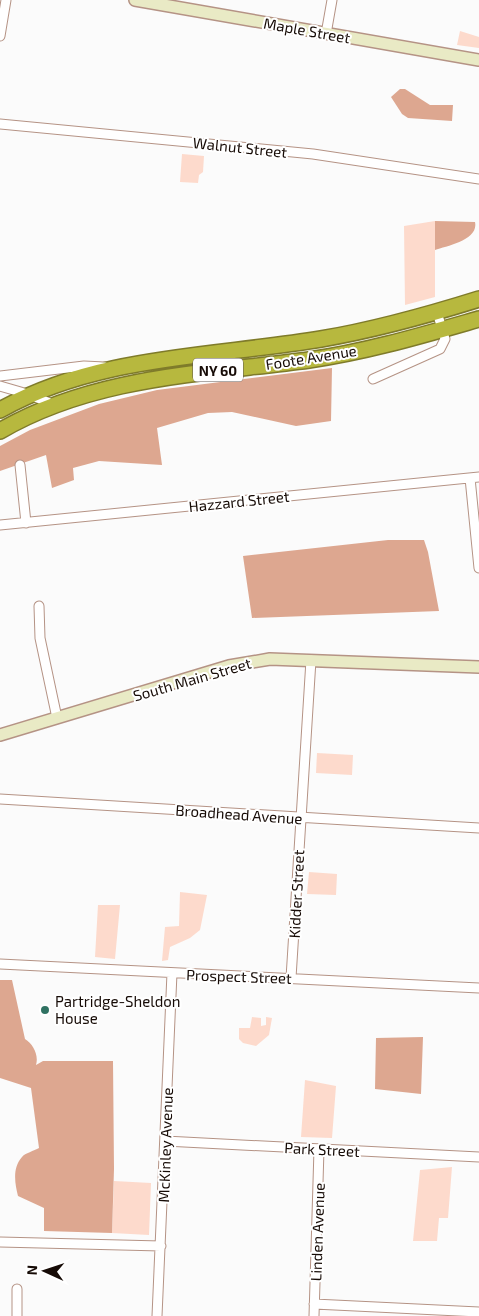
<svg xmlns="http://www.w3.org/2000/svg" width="479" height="1316" viewBox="0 0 479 1316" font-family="'Exo 2',sans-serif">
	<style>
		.green { fill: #fddacc }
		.forest { fill: #dda790 }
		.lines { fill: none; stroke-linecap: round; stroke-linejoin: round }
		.street-casing { stroke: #b59385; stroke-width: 11 }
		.secondary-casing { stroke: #b59385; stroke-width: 14 }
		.highway-casing { stroke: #7f7b2a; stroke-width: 18 }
		.street { stroke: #fff; stroke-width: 9 }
		.secondary { stroke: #e9eac5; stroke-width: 11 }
		.highway { stroke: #b7b83e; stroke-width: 15 }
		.poi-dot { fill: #307262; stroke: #fff; stroke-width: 2 }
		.labels { text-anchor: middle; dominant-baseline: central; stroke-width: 4; stroke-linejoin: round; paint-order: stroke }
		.shield { fill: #fff; stroke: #5c5451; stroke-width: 1 }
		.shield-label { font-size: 14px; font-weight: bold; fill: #160b06 }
		.street-label { font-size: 15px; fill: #160b06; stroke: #fff }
		.poi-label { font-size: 15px; fill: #160b06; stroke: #fff; text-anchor: start }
	</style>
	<rect width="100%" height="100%" fill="#fbfbfb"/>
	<path class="green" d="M 460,31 L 479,37 L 479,48 L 457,45 Z
		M 182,154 L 204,156 L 203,172 L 199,175 L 198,183 L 180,182 Z
		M 435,221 L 435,297 L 405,305 L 404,226 Z
		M 317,753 L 353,755 L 352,775 L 316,773 Z
		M 309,872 L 337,874 L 336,895 L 307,894 Z
		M 180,892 L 207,895 L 200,930 L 190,938 L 170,947 L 168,960 L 162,961 L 165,927 L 179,926 Z
		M 98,905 L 120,905 L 115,959 L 95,957 Z
		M 252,1017 L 261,1018 L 261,1026 L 266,1025 L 266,1017 L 272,1018 L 269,1035 L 256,1046 L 243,1043 L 239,1039 L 239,1028 L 250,1028 Z
		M 305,1080 L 336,1086 L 332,1138 L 301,1137 Z
		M 452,1167 L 448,1218 L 439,1218 L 437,1241 L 413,1241 L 420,1170 Z
		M 114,1181 L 151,1183 L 149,1235 L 112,1233 Z"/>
	<path class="forest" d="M 400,89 L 405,89 L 430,105 L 453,105 L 452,121 L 408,118 L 402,114 L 391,97 Z
		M 435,221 L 475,222 C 479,240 447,246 435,250 Z
		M 332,368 L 331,421 L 296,426 L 232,412 L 208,413 L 157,428 L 162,465 L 99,461 L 73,468 L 74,480 L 52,488 L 46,455 L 0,471 L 0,446 L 30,430 L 99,404 L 157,390 Z
		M 388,540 L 424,540 L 428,552 L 439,611 L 252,618 L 243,556 Z
		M 0,980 L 12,980 L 25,1039 C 33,1044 39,1055 36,1065 L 43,1061 L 113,1061 L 114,1169 L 112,1233 L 44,1231 L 44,1208 L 18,1196 C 15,1184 12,1168 22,1157 C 25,1153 34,1151 39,1148 L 31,1088 L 0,1078 Z
		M 423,1037 L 421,1094 L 375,1089 L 376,1038 Z"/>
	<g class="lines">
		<g class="street-casing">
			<path id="street" d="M 326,34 L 332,0
				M 0,36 L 6,0
				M 0,124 L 313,154 L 479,179
				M 0,376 L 84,366 L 105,367
				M 373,379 L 440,349 L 445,339 L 437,312
				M 0,386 L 31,395 L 54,405
				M 20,465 L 26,523
				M 470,478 L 479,568
				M 0,525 L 479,477
				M 39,606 L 40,638 L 57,718
				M 0,799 L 479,828
				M 0,964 L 479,988
				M 291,978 L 311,660
				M 165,1141 L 479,1157
				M 0,1242 L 161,1246
				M 314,1304 L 479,1312
				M 17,1316 L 17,1289
				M 157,1316 L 172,973
				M 314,1316 L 319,1149"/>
		</g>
		<g class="secondary-casing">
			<path id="secondary" d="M 135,0 L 479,60
				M 0,735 L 229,666 L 270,659 L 479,667"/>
		</g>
		<g class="highway-casing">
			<path id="highway" d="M 0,410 C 98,355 213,357 321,339 C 374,330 428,315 479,299
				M 0,431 C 94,376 204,374 309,360 C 366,352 423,335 479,319"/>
		</g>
		<use href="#street" class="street"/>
		<use href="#secondary" class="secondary"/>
		<use href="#highway" class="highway"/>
	</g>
	<circle class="poi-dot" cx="45" cy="1010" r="5"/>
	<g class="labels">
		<rect class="shield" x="193" y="358.5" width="50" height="23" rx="4"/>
		<g class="shield-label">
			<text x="218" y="370">NY 60</text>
		</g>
		<g class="street-label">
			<text transform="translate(307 30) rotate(10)">Maple Street</text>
			<text transform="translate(240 147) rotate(6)">Walnut Street</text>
			<text transform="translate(311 357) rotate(-9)">Foote Avenue</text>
			<text transform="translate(239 501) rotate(-6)">Hazzard Street</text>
			<text transform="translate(192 679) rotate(-16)">South Main Street</text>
			<text transform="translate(239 814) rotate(4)">Broadhead Avenue</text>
			<text transform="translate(296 894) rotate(-87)">Kidder Street</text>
			<text transform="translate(239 976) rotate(2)">Prospect Street</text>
			<text transform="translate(165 1145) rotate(-88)">McKinley Avenue</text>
			<text transform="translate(322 1149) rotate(3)">Park Street</text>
			<text transform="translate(317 1232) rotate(-88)">Linden Avenue</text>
		</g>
		<g class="poi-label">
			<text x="55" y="1001">Partridge-Sheldon<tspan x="55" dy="17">House</tspan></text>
		</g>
	</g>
	<g transform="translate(45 1271) rotate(273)" stroke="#ffffff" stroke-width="4" paint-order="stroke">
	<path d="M0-4L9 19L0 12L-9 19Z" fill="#160b06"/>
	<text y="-8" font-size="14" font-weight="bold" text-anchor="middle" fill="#160b06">N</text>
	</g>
</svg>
